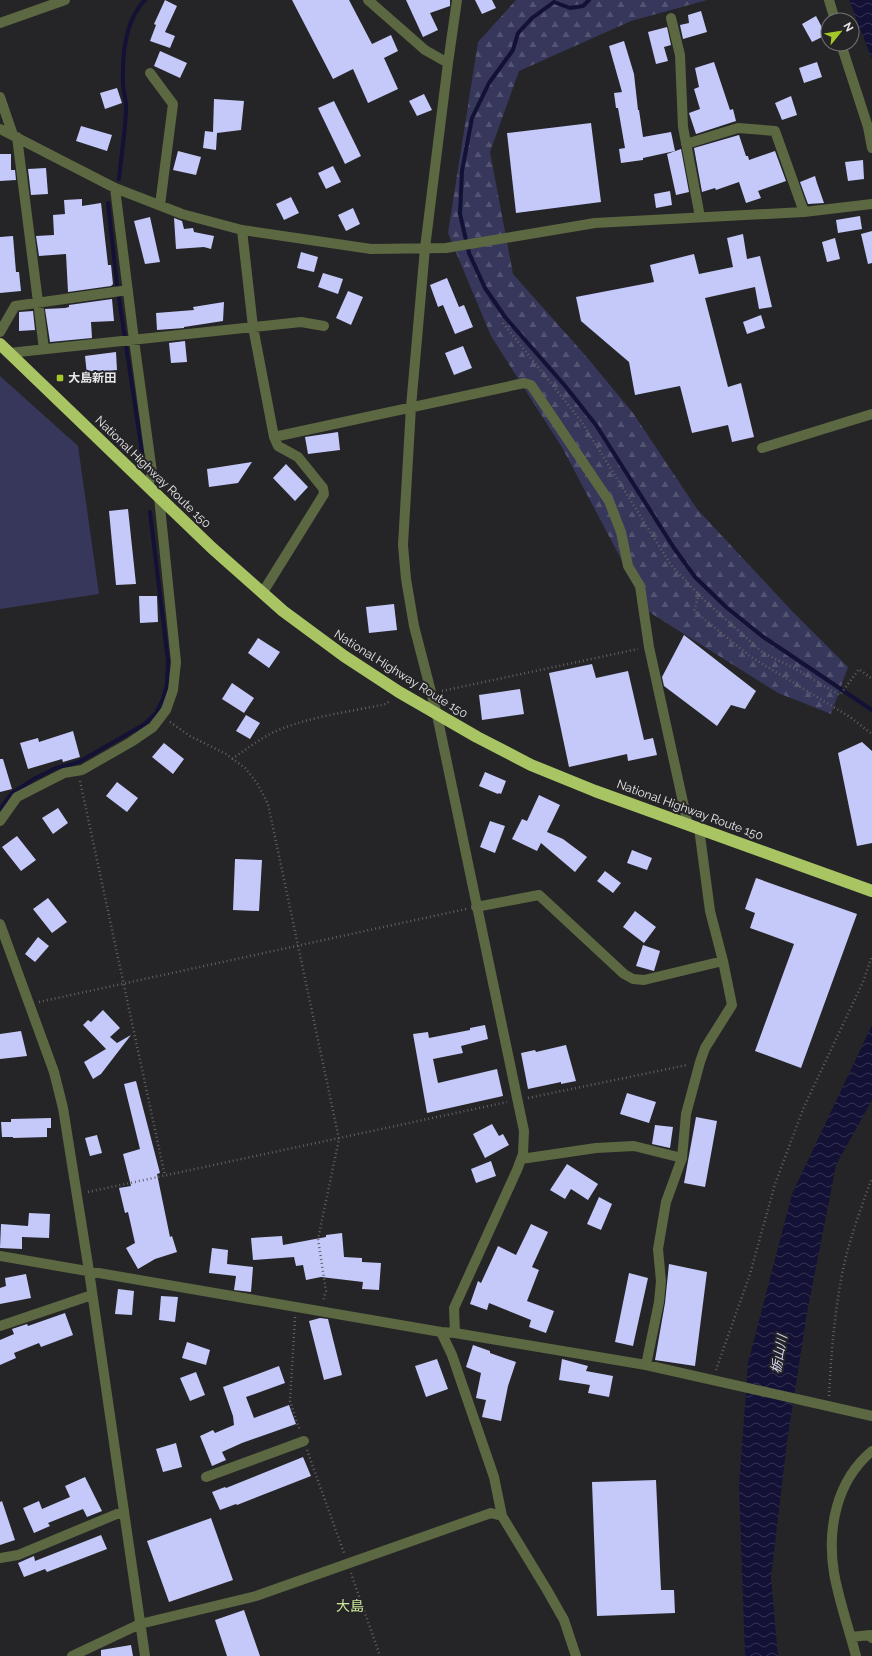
<svg xmlns="http://www.w3.org/2000/svg" width="872" height="1656" viewBox="0 0 872 1656" font-family="Raleway,'Noto Sans JP',sans-serif">
	<style>
		.forest { fill: url(#forest-firs) }
		.park { fill: #36375a }
		.water { fill: url(#water-waves) }
		.lines { fill: none; stroke-linecap: round; stroke-linejoin: round }
		.stream { stroke: #131135; stroke-width: 4 }
		.building { fill: #c4c9fa }
		.path { stroke: #626264; stroke-width: 2.5; stroke-dasharray: 1 3; stroke-linecap: butt }
		.minor { stroke: #5c6842; stroke-width: 10 }
		.highway { stroke: #a9c563; stroke-width: 12 }
		.poi-dot { fill: #a4c825; stroke: #252527; stroke-width: 1.5 }
		.labels { text-anchor: middle; dominant-baseline: central; stroke-width: 4; stroke-linejoin: round; paint-order: stroke }
		.poi-label { font-size: 12px; font-weight: bold; fill: #e8e8ea; stroke: #252527; text-anchor: start }
		.street-label { font-size: 12px; fill: #e8e8ea; stroke: #252527 }
		.water-label { font-size: 13px; font-style: italic; fill: #d3d6f3; stroke: #252527 }
		.quarter-label { font-size: 14px; fill: #cee69b; stroke: #252527 }
	</style>
	<defs>
		<pattern id="forest-firs" width="22" height="20" patternUnits="userSpaceOnUse"><rect width="22" height="20" fill="#36375a"/><path d="M5 1l3.5 6h-7zM16 11l3.5 6h-7z" fill="#535472"/></pattern>
		<pattern id="water-waves" width="16" height="10" patternUnits="userSpaceOnUse"><rect width="16" height="10" fill="#131135"/><path d="M0 5q4-4 8 0t8 0" fill="none" stroke="#353452"/></pattern>
	</defs>
	<rect width="100%" height="100%" fill="#252527"/>
	<path class="forest" d="M 516,0 L 707,0 L 631,21 L 519,71 L 490,152 L 513,274 L 585,355 L 633,413 L 697,509 L 791,610 L 848,667 L 831,714 L 778,693 L 649,612 L 563,449 L 491,336 L 448,233 L 478,42 Z"/>
	<path class="park" d="M 0,376 L 78,446 L 99,594 L 0,609 Z"/>
	<path class="water" d="M 849,0 L 872,0 L 872,59 Z
		M 872,1025 L 872,1100 L 836,1165 L 807,1313 L 787,1442 L 771,1577 L 778,1656 L 745,1656 L 739,1486 L 748,1363 L 792,1194 Z"/>
	<g class="lines">
		<path class="stream" d="M 589,0 L 583,6 L 570,8 L 554,2 L 532,18 L 518,33 L 513,50 L 489,83 L 472,118 L 462,171 L 460,214 L 469,253 L 485,288 L 505,317 L 566,387 L 596,425 L 674,548 L 695,577 L 726,607 L 762,636 L 872,710
			M 119,179 C 121,155 126,130 126,106 C 126,98 123,91 123,84 C 122,57 124,21 145,0
			M 108,203 L 117,285 L 143,459
			M 0,809 L 12,793 L 34,779 L 56,768 L 79,762 L 145,724 L 156,713 L 163,699 L 167,684 L 168,661 L 150,512"/>
	</g>
	<path class="building" d="M 165,0 L 177,6 L 165,32 L 175,36 L 170,48 L 150,41 L 156,25 L 154,24 Z
		M 292,0 L 349,0 L 372,44 L 391,35 L 398,51 L 384,58 L 398,89 L 368,103 L 353,69 L 333,79 Z
		M 406,0 L 450,0 L 450,6 L 430,13 L 438,30 L 423,37 Z
		M 475,0 L 492,0 L 496,8 L 482,14 Z
		M 701,11 L 707,32 L 683,39 L 680,25 L 689,23 L 688,15 Z
		M 816,16 L 826,35 L 812,42 L 802,24 Z
		M 667,27 L 671,45 L 664,47 L 668,61 L 656,64 L 648,32 Z
		M 624,41 L 634,74 L 638,110 L 639,110 L 643,137 L 671,132 L 675,151 L 643,158 L 643,160 L 621,163 L 619,149 L 625,148 L 618,108 L 616,108 L 614,93 L 622,92 L 609,46 Z
		M 160,51 L 187,63 L 180,78 L 154,66 Z
		M 714,62 L 730,110 L 733,109 L 736,121 L 696,134 L 689,113 L 700,109 L 694,89 L 699,87 L 695,68 Z
		M 817,62 L 822,77 L 804,83 L 799,68 Z
		M 117,88 L 122,103 L 105,109 L 100,93 Z
		M 424,94 L 432,110 L 417,116 L 409,101 Z
		M 791,96 L 797,115 L 782,120 L 775,103 Z
		M 214,99 L 244,101 L 241,130 L 217,133 L 216,150 L 203,148 L 205,131 L 213,132 Z
		M 334,101 L 361,156 L 345,164 L 318,108 Z
		M 591,123 L 601,202 L 516,213 L 507,133 Z
		M 81,126 L 112,135 L 107,151 L 76,141 Z
		M 739,135 L 746,156 L 748,156 L 749,160 L 775,151 L 786,181 L 758,191 L 761,198 L 746,203 L 739,182 L 716,190 L 715,188 L 702,192 L 694,148 Z
		M 681,149 L 689,192 L 676,195 L 667,154 Z
		M 178,151 L 201,157 L 196,175 L 173,170 Z
		M 0,154 L 11,154 L 11,170 L 15,170 L 16,180 L 0,181 Z
		M 863,160 L 864,179 L 848,181 L 845,162 Z
		M 333,166 L 341,182 L 326,189 L 318,173 Z
		M 46,168 L 48,194 L 31,195 L 28,169 Z
		M 815,176 L 817,183 L 824,203 L 808,204 L 800,182 Z
		M 670,191 L 672,205 L 656,208 L 654,194 Z
		M 291,197 L 299,213 L 284,220 L 276,204 Z
		M 82,199 L 82,206 L 101,203 L 108,265 L 111,265 L 113,284 L 111,286 L 68,292 L 66,254 L 39,256 L 36,236 L 54,235 L 53,215 L 65,214 L 64,200 Z
		M 353,208 L 360,224 L 346,231 L 338,215 Z
		M 860,216 L 862,229 L 838,233 L 836,220 Z
		M 150,217 L 160,262 L 145,264 L 134,221 Z
		M 174,218 L 182,221 L 184,229 L 193,228 L 194,232 L 214,236 L 211,249 L 204,247 L 176,249 Z
		M 872,231 L 872,263 L 868,264 L 861,234 Z
		M 743,234 L 747,259 L 760,256 L 772,307 L 759,309 L 755,287 L 705,298 L 728,387 L 741,383 L 754,437 L 732,442 L 728,425 L 692,433 L 680,386 L 635,395 L 629,362 L 581,321 L 576,297 L 654,282 L 650,265 L 694,254 L 699,274 L 733,267 L 727,238 Z
		M 13,236 L 16,272 L 19,272 L 21,291 L 0,293 L 0,237 Z
		M 835,238 L 840,259 L 827,262 L 822,242 Z
		M 301,252 L 318,257 L 314,272 L 297,268 Z
		M 323,273 L 343,279 L 338,294 L 318,287 Z
		M 447,278 L 459,307 L 464,305 L 473,327 L 455,334 L 443,305 L 438,307 L 430,285 Z
		M 348,291 L 363,297 L 351,325 L 336,318 Z
		M 112,299 L 114,321 L 91,322 L 92,338 L 50,342 L 45,309 L 65,308 L 69,307 L 69,305 Z
		M 224,302 L 223,321 L 184,327 L 184,328 L 157,330 L 156,313 L 194,310 L 193,307 Z
		M 33,311 L 35,330 L 19,331 L 19,312 Z
		M 761,315 L 765,328 L 747,334 L 743,322 Z
		M 185,341 L 187,362 L 171,363 L 169,343 Z
		M 463,346 L 472,368 L 454,375 L 445,353 Z
		M 116,352 L 117,370 L 87,375 L 85,356 Z
		M 338,432 L 340,450 L 308,454 L 305,437 Z
		M 252,462 L 238,483 L 209,487 L 207,469 Z
		M 286,464 L 308,487 L 295,501 L 273,478 Z
		M 128,509 L 136,584 L 116,585 L 109,511 Z
		M 139,596 L 157,596 L 158,622 L 140,623 Z
		M 394,604 L 397,630 L 369,633 L 366,607 Z
		M 684,635 L 756,691 L 745,709 L 731,705 L 717,726 L 664,686 L 662,677 Z
		M 258,638 L 280,652 L 269,668 L 248,653 Z
		M 592,664 L 596,678 L 628,671 L 644,740 L 653,738 L 657,755 L 628,761 L 627,754 L 569,767 L 549,673 Z
		M 232,683 L 254,698 L 244,713 L 222,699 Z
		M 520,689 L 524,714 L 482,720 L 479,695 Z
		M 246,715 L 260,723 L 250,739 L 236,731 Z
		M 73,731 L 80,757 L 63,762 L 62,759 L 28,769 L 20,743 L 38,738 L 39,742 Z
		M 862,742 L 872,751 L 872,843 L 857,846 L 838,753 Z
		M 164,743 L 184,759 L 173,774 L 152,757 Z
		M 0,759 L 3,759 L 12,789 L 0,792 Z
		M 485,772 L 506,781 L 501,794 L 499,793 L 498,794 L 479,786 Z
		M 117,782 L 138,798 L 127,812 L 106,796 Z
		M 539,795 L 560,805 L 547,832 L 563,839 L 587,857 L 575,872 L 541,843 L 537,851 L 512,839 L 522,819 L 527,821 Z
		M 58,808 L 68,823 L 53,834 L 42,818 Z
		M 490,821 L 505,826 L 495,853 L 480,847 Z
		M 17,836 L 36,860 L 21,871 L 2,847 Z
		M 632,850 L 652,858 L 647,870 L 627,863 Z
		M 235,859 L 262,860 L 259,911 L 233,910 Z
		M 605,871 L 621,883 L 613,893 L 597,881 Z
		M 756,878 L 857,914 L 801,1068 L 755,1051 L 794,944 L 750,928 L 755,913 L 745,909 Z
		M 48,898 L 67,922 L 52,933 L 33,909 Z
		M 635,911 L 656,927 L 644,943 L 623,927 Z
		M 38,937 L 49,946 L 35,962 L 25,954 Z
		M 643,945 L 660,951 L 654,971 L 636,966 Z
		M 103,1010 L 120,1028 L 110,1037 L 117,1043 L 131,1035 L 101,1074 L 93,1079 L 84,1062 L 106,1049 L 83,1025 L 88,1020 L 91,1022 Z
		M 485,1025 L 488,1039 L 461,1046 L 463,1053 L 433,1059 L 438,1083 L 497,1069 L 503,1096 L 427,1113 L 413,1034 L 428,1032 L 429,1038 L 470,1030 L 470,1028 Z
		M 21,1031 L 27,1056 L 0,1059 L 0,1034 Z
		M 566,1045 L 576,1081 L 561,1084 L 561,1082 L 528,1089 L 521,1053 L 535,1050 L 536,1052 Z
		M 136,1081 L 160,1173 L 157,1174 L 170,1237 L 172,1236 L 177,1252 L 155,1259 L 138,1269 L 126,1248 L 135,1243 L 128,1212 L 125,1213 L 119,1188 L 131,1186 L 123,1154 L 140,1149 L 124,1084 Z
		M 627,1093 L 656,1102 L 649,1123 L 620,1114 Z
		M 696,1117 L 717,1121 L 705,1187 L 684,1183 Z
		M 51,1118 L 51,1128 L 47,1128 L 47,1137 L 13,1138 L 13,1137 L 2,1137 L 1,1122 L 11,1122 L 11,1119 Z
		M 492,1124 L 499,1136 L 503,1134 L 509,1145 L 485,1158 L 473,1134 Z
		M 655,1125 L 673,1127 L 670,1148 L 652,1144 Z
		M 97,1135 L 102,1153 L 90,1156 L 85,1138 Z
		M 491,1161 L 496,1176 L 476,1183 L 471,1169 Z
		M 567,1164 L 598,1184 L 588,1200 L 571,1189 L 565,1199 L 550,1190 Z
		M 599,1197 L 612,1204 L 601,1230 L 587,1224 Z
		M 29,1213 L 50,1214 L 49,1238 L 22,1237 L 22,1249 L 0,1248 L 1,1224 L 28,1226 Z
		M 531,1224 L 548,1232 L 532,1267 L 539,1270 L 527,1301 L 554,1311 L 546,1333 L 529,1327 L 531,1320 L 489,1303 L 487,1310 L 470,1304 L 478,1281 L 481,1283 L 498,1246 L 516,1255 Z
		M 342,1233 L 344,1257 L 362,1258 L 362,1262 L 381,1263 L 379,1290 L 362,1289 L 363,1282 L 321,1277 L 306,1280 L 303,1265 L 296,1266 L 294,1257 L 253,1260 L 251,1238 L 282,1236 L 283,1245 L 326,1237 L 326,1235 Z
		M 212,1248 L 228,1250 L 227,1264 L 253,1267 L 251,1292 L 234,1290 L 236,1276 L 209,1273 Z
		M 669,1264 L 707,1272 L 695,1366 L 655,1360 L 665,1303 Z
		M 629,1273 L 648,1278 L 633,1346 L 615,1342 Z
		M 26,1274 L 31,1298 L 0,1304 L 0,1288 L 6,1286 L 5,1278 Z
		M 118,1289 L 134,1291 L 132,1315 L 115,1314 Z
		M 161,1296 L 178,1297 L 175,1322 L 159,1320 Z
		M 65,1313 L 73,1335 L 41,1347 L 39,1343 L 14,1353 L 16,1358 L 0,1365 L 0,1340 L 14,1334 L 12,1329 L 27,1324 L 28,1326 Z
		M 320,1318 L 328,1319 L 342,1375 L 324,1380 L 309,1321 Z
		M 187,1342 L 210,1350 L 206,1365 L 182,1358 Z
		M 473,1345 L 490,1351 L 490,1353 L 516,1362 L 508,1386 L 501,1421 L 482,1417 L 486,1400 L 476,1398 L 481,1373 L 466,1367 Z
		M 437,1359 L 448,1389 L 426,1397 L 415,1366 Z
		M 562,1359 L 588,1366 L 586,1371 L 613,1376 L 609,1397 L 588,1393 L 590,1385 L 559,1380 Z
		M 279,1366 L 285,1383 L 246,1397 L 254,1418 L 289,1405 L 296,1424 L 242,1443 L 222,1452 L 226,1460 L 212,1466 L 200,1436 L 213,1430 L 215,1433 L 234,1425 L 233,1416 L 223,1387 Z
		M 196,1372 L 205,1395 L 190,1401 L 180,1378 Z
		M 176,1443 L 182,1467 L 163,1472 L 156,1449 Z
		M 303,1457 L 311,1476 L 237,1505 L 236,1504 L 220,1510 L 212,1492 L 225,1487 L 226,1488 Z
		M 85,1477 L 102,1511 L 87,1517 L 83,1509 L 48,1523 L 50,1526 L 34,1533 L 23,1508 L 39,1501 L 42,1509 L 70,1497 L 65,1486 Z
		M 656,1480 L 661,1590 L 674,1590 L 675,1613 L 597,1616 L 592,1482 Z
		M 2,1501 L 15,1540 L 0,1545 L 0,1502 Z
		M 211,1518 L 233,1580 L 169,1602 L 147,1541 Z
		M 101,1535 L 107,1549 L 47,1572 L 45,1569 L 24,1577 L 18,1563 L 34,1556 L 35,1561 Z
		M 244,1610 L 260,1656 L 227,1656 L 215,1620 Z
		M 131,1645 L 133,1656 L 101,1656 L 101,1650 Z"/>
	<g class="lines">
		<path class="path" d="M 503,323 L 581,421 L 671,565 L 703,599 L 763,653 L 792,667 L 840,695 L 859,669 L 872,679
			M 699,594 L 694,611 L 751,657 L 850,717 L 872,734
			M 442,691 L 638,649
			M 170,722 L 190,736 L 226,754 L 245,768 L 257,783 L 268,804 L 339,1139 L 318,1239 L 326,1291 L 323,1301
			M 232,759 C 245,750 257,741 270,734 C 304,717 349,712 386,704 L 391,700
			M 80,781 L 165,1176
			M 39,1002 L 466,909
			M 528,1098 L 687,1065
			M 88,1192 L 507,1102
			M 295,1317 L 290,1401 L 300,1431
			M 716,1370 L 750,1274 L 775,1184 L 804,1107 L 863,982 L 872,956
			M 829,1396 C 831,1357 834,1319 841,1280 C 847,1245 860,1211 872,1178
			M 307,1450 L 344,1553
			M 351,1573 L 380,1656"/>
		<path class="minor" d="M 368,0 L 425,50 L 448,63
			M 829,0 L 835,20
			M 671,18 L 680,55 L 683,127 L 700,217
			M 0,23 L 65,0
			M 841,44 L 868,127 L 872,148
			M 150,73 L 173,104 L 160,205
			M 0,97 L 13,135
			M 0,129 L 115,188 L 182,214 L 242,230 L 371,249 L 446,248 L 595,223 L 804,212 L 872,204
			M 17,137 L 44,349
			M 686,144 L 738,128 L 775,131 L 804,212
			M 115,188 L 134,340 L 152,472 L 148,487
			M 242,230 L 253,327 L 274,437 L 278,446 L 298,457 L 323,488 L 324,494 L 263,592
			M 0,332 L 15,306 L 128,290
			M 9,353 L 301,322 L 324,326
			M 274,437 L 524,383 L 531,385 L 609,501 L 621,532 L 628,566 L 640,586 L 649,647 L 688,825
			M 762,448 L 872,414
			M 0,821 L 17,797 L 64,773 L 82,770 L 131,742 L 153,727 L 166,710 L 173,690 L 176,662 L 159,497
			M 476,907 L 539,895 L 624,974 L 633,979 L 644,980 L 723,961
			M 0,924 L 54,1072 L 63,1108 L 89,1271 L 145,1656
			M 521,1159 L 596,1148 L 634,1146 L 682,1158
			M 0,1256 L 441,1332 L 455,1333 L 646,1365 L 872,1416
			M 0,1326 L 92,1295
			M 441,1332 L 452,1355 L 494,1477 L 502,1516 L 547,1590 L 564,1620 L 576,1656
			M 455,1333 L 454,1308 L 517,1170 L 523,1154 L 524,1131 L 437,715 L 414,626 L 406,579 L 403,545 L 411,407 L 425,248 L 448,63 L 457,0
			M 646,1365 L 659,1302 L 661,1281 L 658,1249 L 666,1202 L 682,1158 L 686,1114 L 700,1062 L 705,1048 L 732,1005 L 723,961 L 710,911 L 699,828
			M 206,1477 L 304,1441
			M 0,1558 L 18,1555 L 124,1511
			M 851,1637 L 870,1635 L 872,1638
			M 72,1656 L 140,1624 L 256,1596 L 491,1513 L 502,1516
			M 856,1656 C 849,1629 839,1601 834,1573 C 827,1529 836,1481 872,1451"/>
		<path class="highway" d="M 0,344 L 212,548 L 283,611 L 344,656 L 399,692 L 477,737 L 531,765 L 595,791 L 872,891"/>
	</g>
	<rect class="poi-dot" x="56" y="374" width="8" height="8" rx="2"/>
	<g class="labels">
		<g class="poi-label">
			<text x="68" y="378">大島新田</text>
		</g>
		<g class="street-label">
			<text transform="translate(153 472) rotate(44)">National Highway Route 150</text>
			<text transform="translate(401 674) rotate(32)">National Highway Route 150</text>
			<text transform="translate(690 810) rotate(20)">National Highway Route 150</text>
		</g>
		<g class="water-label">
			<text transform="translate(779 1354) rotate(-80)">栃山川</text>
		</g>
		<g class="quarter-label">
			<text x="350" y="1606">大島</text>
		</g>
	</g>
	<g transform="translate(840 32) rotate(60)"><circle r="19" fill="#252527" stroke="#737375"/>
	<path d="M0-3L7 15L0 10L-7 15Z" fill="#a4c825"/>
	<text y="-6" font-size="11" font-weight="bold" text-anchor="middle" fill="#e8e8ea">N</text>
	</g>
</svg>
